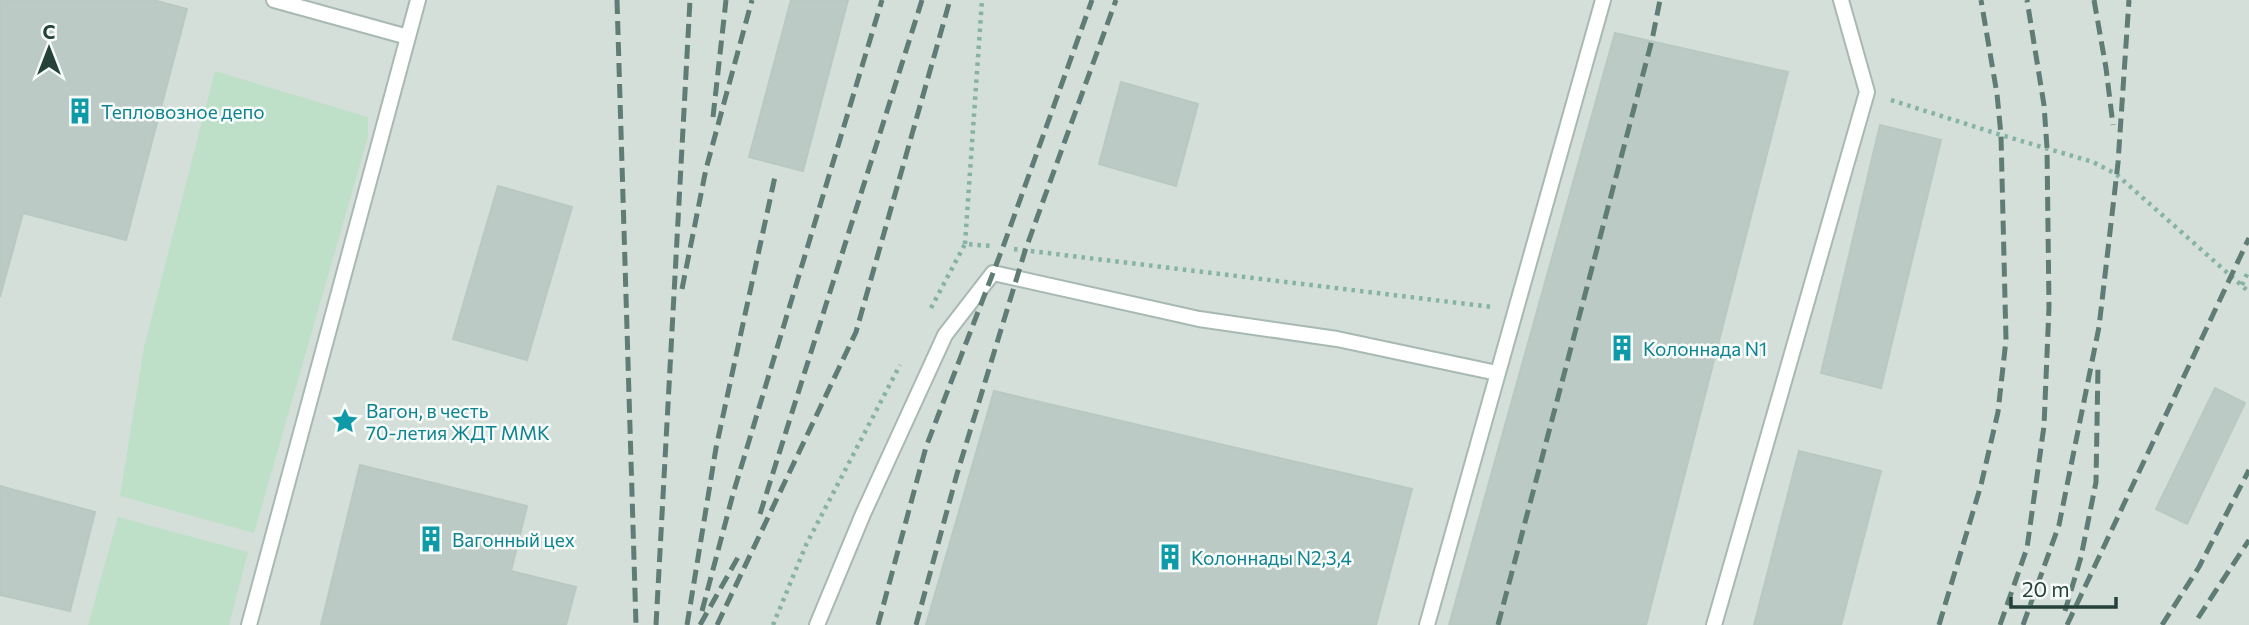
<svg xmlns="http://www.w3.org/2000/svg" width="2249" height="625" viewBox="0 0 2249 625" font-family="Commissioner,sans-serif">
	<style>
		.built { fill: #d4dfda }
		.green { fill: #bfe0c8 }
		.building { fill: #bbcac4; stroke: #b8c9c2; stroke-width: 2 }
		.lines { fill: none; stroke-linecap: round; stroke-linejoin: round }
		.lane-casing { stroke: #a8b8b2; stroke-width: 18 }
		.path { stroke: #86b3a5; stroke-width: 4.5; stroke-dasharray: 3.5 5; stroke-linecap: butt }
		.lane { stroke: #fff; stroke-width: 14 }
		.rail { stroke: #5f7d75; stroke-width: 5; stroke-dasharray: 14 7; stroke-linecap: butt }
		.labels { text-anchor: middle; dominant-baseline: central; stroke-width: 5; stroke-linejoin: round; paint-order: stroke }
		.culture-label { font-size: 19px; fill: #0d838f; stroke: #f7fbf9; text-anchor: start }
	</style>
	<rect width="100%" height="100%" fill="#e6efeb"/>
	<path class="built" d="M 0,0 L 2249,0 L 2249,625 L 0,625 Z"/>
	<path class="green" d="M 215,71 L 368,117 L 368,137 L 254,533 L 120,496 L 144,347 Z
		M 118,517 L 248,552 L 229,625 L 88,625 Z"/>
	<path class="building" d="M 0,0 L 153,0 L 187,9 L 126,240 L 23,213 L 0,297 Z
		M 791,0 L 848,0 L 803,171 L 749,157 Z
		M 1615,33 L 1788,72 L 1646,625 L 1449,625 Z
		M 1121,82 L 1198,104 L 1176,186 L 1099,164 Z
		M 1880,125 L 1941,140 L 1881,388 L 1821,373 Z
		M 498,186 L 572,207 L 527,360 L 453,339 Z
		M 2215,388 L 2245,403 L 2187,524 L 2156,509 Z
		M 994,391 L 1412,489 L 1376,625 L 926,625 Z
		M 1799,451 L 1881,471 L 1841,625 L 1754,625 Z
		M 360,465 L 527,506 L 511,571 L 576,587 L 566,625 L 321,625 Z
		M 0,486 L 95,512 L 70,611 L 0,595 Z"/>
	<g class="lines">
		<g class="lane-casing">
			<path id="lane" d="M 274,0 L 408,37
				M 249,625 L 418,0
				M 817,625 L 863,514 L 945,335 L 993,273 L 1199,319 L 1337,339 L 1497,373
				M 1427,625 L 1603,0
				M 1714,625 L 1867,92 L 1841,0"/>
		</g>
		<path class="path" d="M 1891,100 L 2001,135 L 2093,162 L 2116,174 L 2249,292
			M 965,244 L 982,0
			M 1014,249 L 1492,307
			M 2242,285 L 2249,270
			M 931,308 L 965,244 L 992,246
			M 773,625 L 806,545 L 900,365"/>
		<use href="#lane" class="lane"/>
		<path class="rail" d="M 617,0 L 636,625
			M 2094,0 L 2106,68 L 2113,125
			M 713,117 L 726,0
			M 682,289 L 706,169 L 752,0
			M 760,514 L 922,0
			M 702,611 L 733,494 L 882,0
			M 2065,611 L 2081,557 L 2096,482 L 2098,366
			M 2198,618 L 2249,540
			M 656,625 L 690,0
			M 687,625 L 716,448 L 776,172
			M 700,625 L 741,552
			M 717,625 L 856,332 L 950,0
			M 878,625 L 926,447 L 1003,247 L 1092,0
			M 916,625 L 957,474 L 1025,251 L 1116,0
			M 1498,625 L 1652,40 L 1660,0
			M 1939,625 L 1981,485 L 1998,412 L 2006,340 L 2001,135 L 1997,94 L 1981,0
			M 2000,625 L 2027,548 L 2044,426 L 2049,307 L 2047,148 L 2044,105 L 2027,0
			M 2023,625 L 2059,525 L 2099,327 L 2118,163 L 2129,0
			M 2067,625 L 2249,238
			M 2162,625 L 2199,567 L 2249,470"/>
	</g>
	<defs>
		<g id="building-bare" transform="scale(2.1)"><path d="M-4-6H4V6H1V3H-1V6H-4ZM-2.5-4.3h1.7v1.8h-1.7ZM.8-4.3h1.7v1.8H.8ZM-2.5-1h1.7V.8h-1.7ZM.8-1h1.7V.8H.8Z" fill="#0f9aa8" stroke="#f7fbf9" stroke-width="2.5" paint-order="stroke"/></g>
		<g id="sight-bare" transform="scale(2.1)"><path d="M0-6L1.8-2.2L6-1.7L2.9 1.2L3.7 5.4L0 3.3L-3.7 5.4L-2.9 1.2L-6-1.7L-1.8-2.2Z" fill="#0f9aa8" stroke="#f7fbf9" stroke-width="2.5" paint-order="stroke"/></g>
	</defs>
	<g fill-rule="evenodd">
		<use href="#building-bare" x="80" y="111"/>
		<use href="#building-bare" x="1622" y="348"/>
		<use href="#sight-bare" x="345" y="421"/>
		<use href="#building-bare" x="431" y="539"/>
		<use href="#building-bare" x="1170" y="557"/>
	</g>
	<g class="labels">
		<g class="culture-label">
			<text x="101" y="111">Тепловозное депо</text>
			<text x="1643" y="348">Колоннада N1</text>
			<text x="366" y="410">Вагон, в честь<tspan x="366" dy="22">70-летия ЖДТ ММК</tspan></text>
			<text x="452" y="539">Вагонный цех</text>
			<text x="1191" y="557">Колоннады N2,3,4</text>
		</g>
	</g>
	<g transform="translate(49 49)" stroke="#f7fbf9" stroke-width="5" paint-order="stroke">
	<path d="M0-5L12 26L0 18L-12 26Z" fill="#24423a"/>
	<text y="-10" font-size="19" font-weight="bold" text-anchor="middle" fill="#24423a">С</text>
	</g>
	<path d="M2011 597v10h105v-10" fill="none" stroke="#24423a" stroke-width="3.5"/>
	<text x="2022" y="597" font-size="21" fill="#24423a" stroke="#f7fbf9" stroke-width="5" paint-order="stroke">20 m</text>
</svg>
